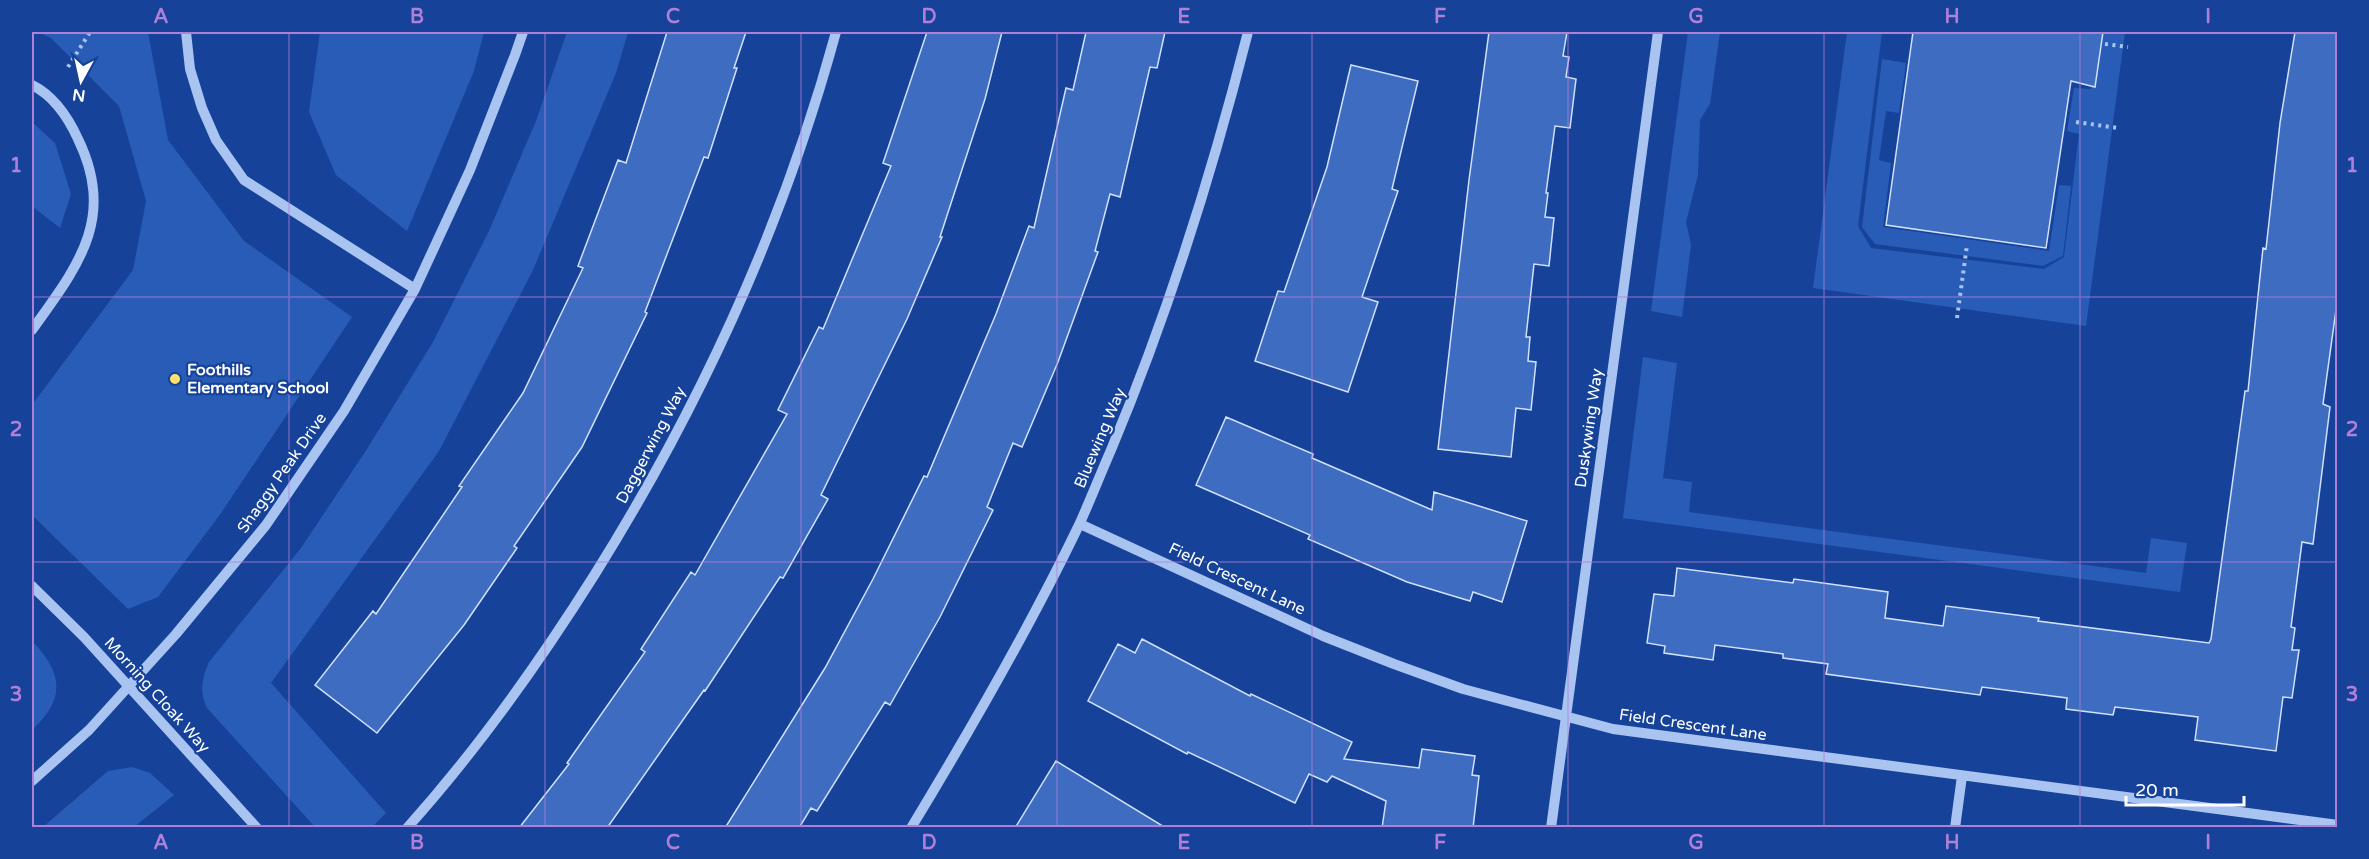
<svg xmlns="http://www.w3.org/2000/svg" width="2369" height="859" viewBox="0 0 2369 859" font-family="'Varela Round',sans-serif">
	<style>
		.green { fill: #295cb7 }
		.building { fill: #3e6cc1; stroke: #d1e1fc; stroke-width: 1.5 }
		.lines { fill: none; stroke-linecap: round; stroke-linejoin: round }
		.path { stroke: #aac4f2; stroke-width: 4; stroke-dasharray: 3 4.5; stroke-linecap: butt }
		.minor { stroke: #aac4f2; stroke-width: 10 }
		.grid { fill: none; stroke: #b080d9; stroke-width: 1.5; stroke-opacity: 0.55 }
		.poi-dot { fill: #ffe26b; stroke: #164399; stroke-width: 2 }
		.labels { text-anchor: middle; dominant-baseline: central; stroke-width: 4.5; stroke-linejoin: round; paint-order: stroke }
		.poi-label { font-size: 16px; font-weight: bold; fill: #fff; stroke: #164399; text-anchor: start }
		.street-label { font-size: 16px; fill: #fff; stroke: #164399 }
		.neatline { fill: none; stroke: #b080d9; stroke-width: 2 }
		.grid-label { font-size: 20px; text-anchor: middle; font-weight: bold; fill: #b080d9 }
	</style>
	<rect width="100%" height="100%" fill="#164399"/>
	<path class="green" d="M 38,32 L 148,32 L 168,140 L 244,241 L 352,317 L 219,516 L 158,597 L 128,609 L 32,515 L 32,405 L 133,270 L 146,201 L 119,106 L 51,38 Z
		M 320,32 L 484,32 L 474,71 L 407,231 L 336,175 L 309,112 Z
		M 567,32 L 628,32 L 616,73 L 533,270 L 439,451 L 271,683 L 386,813 L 372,827 L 315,827 L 207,708 C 199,692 202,677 209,662 L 301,548 L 367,449 L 433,342 L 489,231 L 536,121 Z
		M 1688,32 L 1720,32 L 1710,104 L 1700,120 L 1698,175 L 1686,222 L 1691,245 L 1682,317 L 1651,311 Z
		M 1847,32 L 1882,32 L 1858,226 L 1871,248 L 2044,269 L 2064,257 L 2079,134 L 2067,131 L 2074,88 L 2091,89 L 2097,32 L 2125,32 L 2086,326 L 1813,288 Z
		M 1882,59 L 1906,63 L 1899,113 L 1886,111 L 1879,160 L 1891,163 L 1883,227 L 2049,251 L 2059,185 L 2071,186 L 2063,256 L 2043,266 L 1875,244 L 1862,227 Z
		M 32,122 L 55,143 L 71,194 L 60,228 L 32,206 Z
		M 1643,357 L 1677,363 L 1663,478 L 1692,482 L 1689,512 L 2146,573 L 2151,538 L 2187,543 L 2180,592 L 1623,518 Z
		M 32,641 C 63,673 66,699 32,730 Z
		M 132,767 L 150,773 L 174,795 L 134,827 L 43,827 L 108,771 Z"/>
	<path class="building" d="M 667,32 L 746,32 L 734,68 L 737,68 L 708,158 L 704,157 L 645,312 L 647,313 L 582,447 L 514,546 L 517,548 L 464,625 L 377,733 L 315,685 L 373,611 L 376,614 L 462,487 L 459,486 L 523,393 L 583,268 L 578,266 L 618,160 L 626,163 Z
		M 927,32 L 1002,32 L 985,99 L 940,237 L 942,237 L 907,319 L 821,495 L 828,499 L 783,578 L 780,577 L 705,691 L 704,690 L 607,828 L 519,828 L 569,764 L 567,763 L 645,652 L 641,649 L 691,572 L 695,575 L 787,414 L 778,410 L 819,327 L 823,329 L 891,166 L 883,163 Z
		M 1086,32 L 1165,32 L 1157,68 L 1150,67 L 1120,197 L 1110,194 L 1095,251 L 1098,252 L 1058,362 L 1022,447 L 1013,443 L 987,507 L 993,510 L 940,617 L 890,705 L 885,702 L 817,811 L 811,808 L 799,828 L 725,828 L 825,668 L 873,579 L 924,476 L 927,477 L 996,314 L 1029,226 L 1034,228 L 1066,88 L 1073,90 Z
		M 1489,32 L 1567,32 L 1563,56 L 1569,57 L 1566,77 L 1576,79 L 1570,128 L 1555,126 L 1546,193 L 1548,193 L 1545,217 L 1554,218 L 1549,266 L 1534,264 L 1526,337 L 1530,337 L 1528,361 L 1536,362 L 1531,410 L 1516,408 L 1511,457 L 1438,449 L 1469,180 Z
		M 1913,32 L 2103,32 L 2095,87 L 2071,81 L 2046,248 L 1886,225 Z
		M 2295,32 L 2337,32 L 2337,310 L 2336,310 L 2323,404 L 2330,407 L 2313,544 L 2302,542 L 2291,627 L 2295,628 L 2292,650 L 2299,650 L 2292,698 L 2283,697 L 2276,751 L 2195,740 L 2198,717 L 2115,707 L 2113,715 L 2066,709 L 2067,698 L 1982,687 L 1980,695 L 1884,682 L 1826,674 L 1828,664 L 1783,658 L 1783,654 L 1715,645 L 1713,660 L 1664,653 L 1665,646 L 1647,643 L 1654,594 L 1674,596 L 1677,568 L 1793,583 L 1794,579 L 1888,592 L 1885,618 L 1943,626 L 1946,606 L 2039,618 L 2038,621 L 2209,643 L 2211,639 L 2245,391 L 2248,391 L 2263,248 L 2266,249 L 2280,123 Z
		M 1351,65 L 1418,81 L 1392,189 L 1398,191 L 1362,297 L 1378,302 L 1348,392 L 1255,361 L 1278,291 L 1284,292 L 1327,167 Z
		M 1226,417 L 1313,454 L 1312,458 L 1432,510 L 1434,492 L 1527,521 L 1502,602 L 1473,592 L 1470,601 L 1407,582 L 1308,539 L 1310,535 L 1196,485 Z
		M 1142,639 L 1250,696 L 1251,694 L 1352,742 L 1344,759 L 1419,768 L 1422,749 L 1475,756 L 1472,775 L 1479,776 L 1473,828 L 1382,828 L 1386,801 L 1332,776 L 1327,782 L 1309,774 L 1295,803 L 1188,752 L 1187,754 L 1088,701 L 1118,644 L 1135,653 Z
		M 1056,761 L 1166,828 L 1015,828 Z"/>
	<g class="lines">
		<path class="path" d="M 2105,44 L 2128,47
			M 68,67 L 90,32
			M 2076,122 L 2118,128
			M 1957,318 L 1967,245"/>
		<path class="minor" d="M 186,32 L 190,69 L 202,108 L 216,140 L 244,180 L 415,289
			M 32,85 C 54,96 68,117 78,139 C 117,219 77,267 32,330
			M 1080,524 L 1323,636 L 1394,664 L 1463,689 L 1613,729 L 2338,825
			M 32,586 L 84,637 L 257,828
			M 32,781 L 89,730 L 176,634 L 266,525 L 344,411 L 415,289 L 470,170 L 515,55 L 523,32
			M 407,828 C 478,749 539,663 595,574 C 700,406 784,223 836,32
			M 911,828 C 971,729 1029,629 1079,525 C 1090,501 1100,475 1111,450 C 1168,314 1212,174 1248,32
			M 1551,828 L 1658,32
			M 1955,828 L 1962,776"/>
	</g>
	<path class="grid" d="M 289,32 L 289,828M 545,32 L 545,828M 801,32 L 801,828M 1057,32 L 1057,828M 1312,32 L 1312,828M 1568,32 L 1568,828M 1824,32 L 1824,828M 2080,32 L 2080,828M 32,297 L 2338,297M 32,562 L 2338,562"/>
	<circle class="poi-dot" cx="175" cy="379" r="6"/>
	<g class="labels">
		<g class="poi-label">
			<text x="187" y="370">Foothills<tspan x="187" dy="18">Elementary School</tspan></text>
		</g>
		<g class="street-label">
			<text transform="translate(1589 428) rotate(-82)">Duskywing Way</text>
			<text transform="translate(1100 438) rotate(-67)">Bluewing Way</text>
			<text transform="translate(651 445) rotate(-62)">Daggerwing Way</text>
			<text transform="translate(282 473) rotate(-55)">Shaggy Peak Drive</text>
			<text transform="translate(1237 579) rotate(25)">Field Crescent Lane</text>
			<text transform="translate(157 695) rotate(48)">Morning Cloak Way</text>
			<text transform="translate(1693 725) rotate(8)">Field Crescent Lane</text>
		</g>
	</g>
	<rect width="2369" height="859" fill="none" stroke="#164399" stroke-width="66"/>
	<g transform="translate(81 81) rotate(188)" stroke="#164399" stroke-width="4.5" paint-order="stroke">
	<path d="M0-4.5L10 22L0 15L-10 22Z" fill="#ffffff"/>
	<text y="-9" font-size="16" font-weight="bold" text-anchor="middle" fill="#ffffff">N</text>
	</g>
	<path d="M2126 796v9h118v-9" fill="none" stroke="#ffffff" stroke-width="3"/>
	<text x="2135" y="796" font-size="18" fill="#ffffff" stroke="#164399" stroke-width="4.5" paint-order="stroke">20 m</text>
	<rect x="33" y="33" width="2303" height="793" class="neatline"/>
	<g class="grid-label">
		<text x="161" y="23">A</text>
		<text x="417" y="23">B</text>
		<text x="673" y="23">C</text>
		<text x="929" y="23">D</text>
		<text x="1184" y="23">E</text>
		<text x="1440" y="23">F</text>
		<text x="1696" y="23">G</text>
		<text x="1952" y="23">H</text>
		<text x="2208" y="23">I</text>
		<text x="16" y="172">1</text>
		<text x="2352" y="172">1</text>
		<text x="16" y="436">2</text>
		<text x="2352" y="436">2</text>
		<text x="16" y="701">3</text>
		<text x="2352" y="701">3</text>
		<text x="161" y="849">A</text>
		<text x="417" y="849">B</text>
		<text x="673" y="849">C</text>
		<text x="929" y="849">D</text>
		<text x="1184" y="849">E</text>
		<text x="1440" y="849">F</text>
		<text x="1696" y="849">G</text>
		<text x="1952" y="849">H</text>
		<text x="2208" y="849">I</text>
	</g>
</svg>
